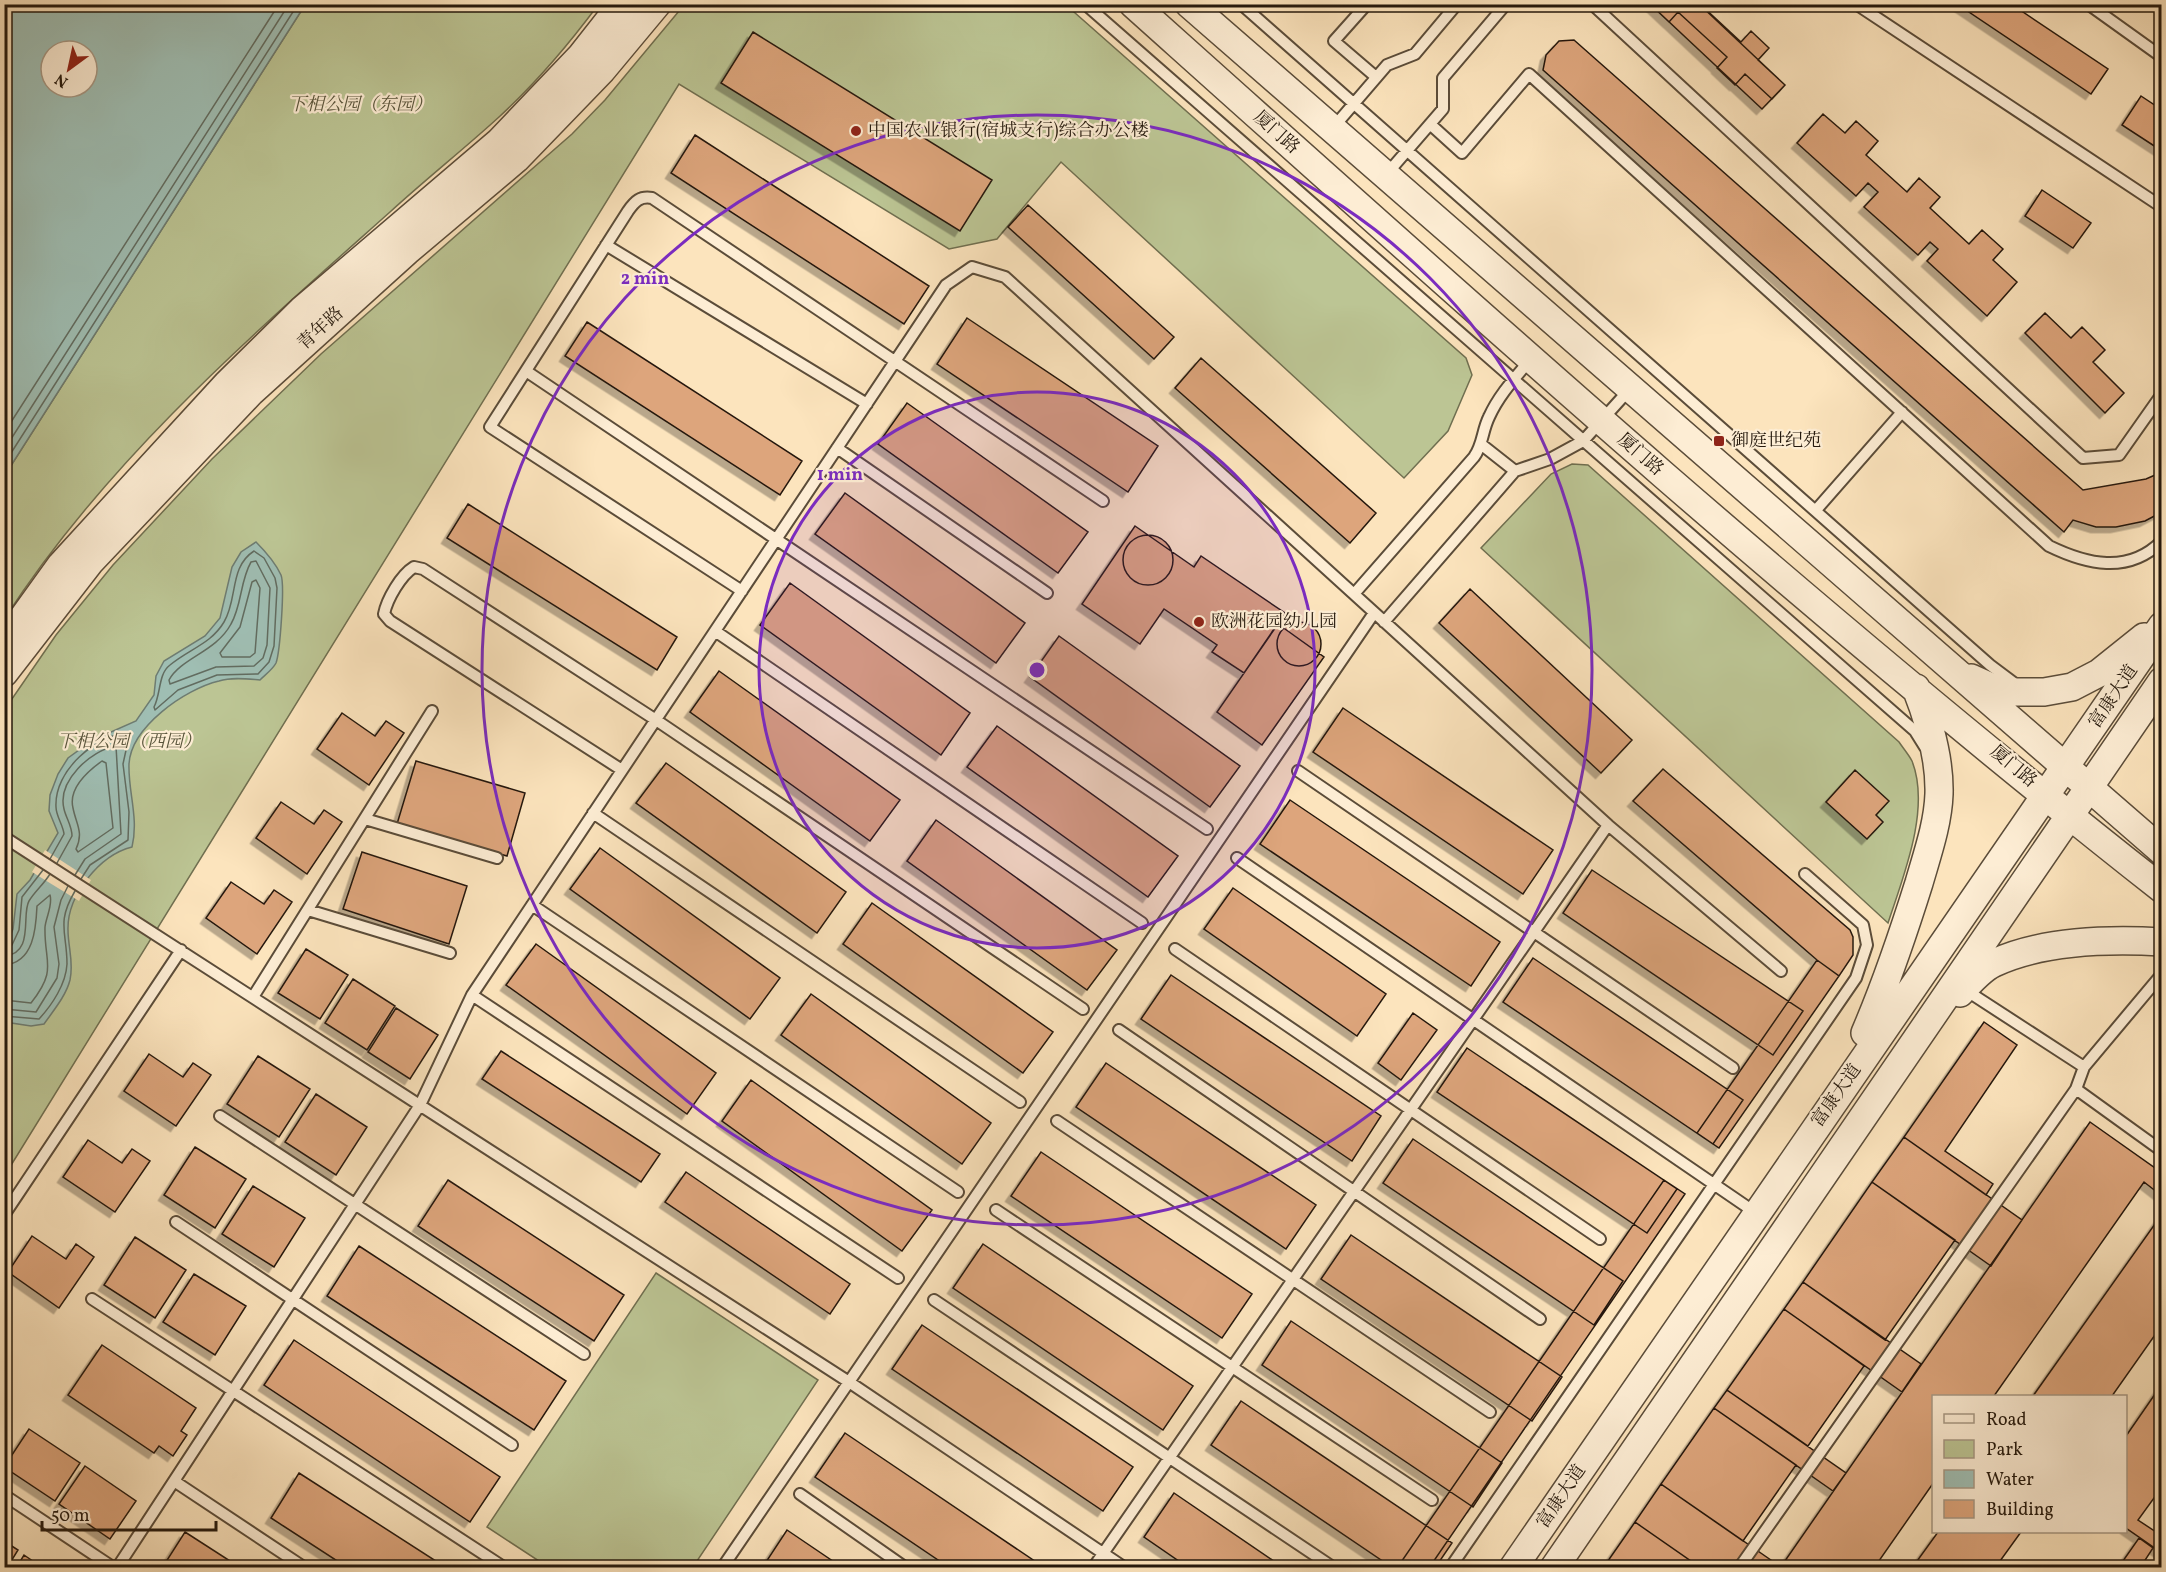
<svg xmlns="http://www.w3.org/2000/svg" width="2166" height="1572" viewBox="0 0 2166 1572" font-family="Vollkorn,'Noto Serif SC',serif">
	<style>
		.green { fill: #bcc594; stroke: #706f50; stroke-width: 1.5 }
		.water { fill: #9fbeb3; stroke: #6e7c71; stroke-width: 1.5; fill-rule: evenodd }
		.pier { fill: #fce4bd }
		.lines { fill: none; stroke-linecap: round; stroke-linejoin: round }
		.shore { stroke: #626c60; stroke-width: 1.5 }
		.building { fill: #dda57c; stroke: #25190d; stroke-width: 1.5; filter: url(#shadow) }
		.service-casing { stroke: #5b4c39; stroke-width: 14 }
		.tertiary-casing { stroke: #5b4c39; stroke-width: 30 }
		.service { stroke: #fdedd4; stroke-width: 10 }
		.tertiary { stroke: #fdedd4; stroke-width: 27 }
		.ring { fill: none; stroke: #7b2cbf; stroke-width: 3 }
		.poi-dot { fill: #8f2418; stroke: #fdedd4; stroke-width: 2 }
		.labels { text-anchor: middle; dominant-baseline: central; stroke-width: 4.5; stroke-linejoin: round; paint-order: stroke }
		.park-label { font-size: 18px; font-style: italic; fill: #5a553c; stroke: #fdedd4 }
		.poi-label { font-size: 18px; fill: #25190d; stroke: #fdedd4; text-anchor: start }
		.street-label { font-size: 18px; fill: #25190d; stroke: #fdedd4 }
		.centre { fill: #7b2cbf; stroke: #fdedd4; stroke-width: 3 }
		.ring-label { font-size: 18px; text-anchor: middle; font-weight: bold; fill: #7b2cbf; stroke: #fdedd4; stroke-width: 4.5; stroke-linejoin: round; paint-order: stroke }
	</style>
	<defs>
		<filter id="shadow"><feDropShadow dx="-5.5" dy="5.5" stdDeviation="0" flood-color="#0004"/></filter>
	</defs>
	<rect width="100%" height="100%" fill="#fce4bd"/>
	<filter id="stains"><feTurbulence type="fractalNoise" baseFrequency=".00333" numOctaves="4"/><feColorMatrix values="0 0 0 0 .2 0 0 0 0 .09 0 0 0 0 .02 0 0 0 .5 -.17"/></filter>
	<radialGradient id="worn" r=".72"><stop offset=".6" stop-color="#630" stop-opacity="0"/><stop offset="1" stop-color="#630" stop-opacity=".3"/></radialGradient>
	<path class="green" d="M 305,5 L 598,5 C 569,44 535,84 499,117 C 464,149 426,179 390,212 C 251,336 107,460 5,618 L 5,475 Z
		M 684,5 L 1066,5 L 1466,358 L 1472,375 L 1448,431 L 1404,478 L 1061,162 L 997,239 L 949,249 L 679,84 L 5,1175 L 5,709 L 56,635 L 113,565 L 212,459 L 321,354 L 572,134 L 605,100 Z
		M 1572,464 L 1588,465 L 1899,742 C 1903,748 1909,755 1912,761 C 1931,809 1903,877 1888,923 L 1481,548 L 1551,474 Z
		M 656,1273 L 818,1380 L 693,1567 L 548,1567 L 487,1527 Z"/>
	<path class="water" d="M 5,4 L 305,5 L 5,475 L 4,5 ZM 51,51 L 87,51 L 87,87 L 51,87 Z
		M 256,542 C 266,552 275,562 281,575 C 285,585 280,652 276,663 C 273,669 265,675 260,680 C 247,679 232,677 219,681 C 185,689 131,727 129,764 C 128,792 139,818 132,847 C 100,855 67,895 68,930 C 68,947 74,962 70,980 C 66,996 53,1011 44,1024 L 31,1026 L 5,1022 L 5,948 L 13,929 L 17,894 L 30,880 L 58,833 L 49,811 L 50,795 L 58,774 L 68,758 L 93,740 L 136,721 L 154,695 L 156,676 L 164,661 L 205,636 L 220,618 L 232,567 L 241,552 Z"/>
	<path class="pier" d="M 45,850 L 91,880 L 79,901 L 32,872 Z"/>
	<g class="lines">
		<path class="shore" d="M 4,433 L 279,4
			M 4,450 L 289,4
			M 4,464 L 298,4
			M 254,551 L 264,558 L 275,578 L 277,588 L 274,646 L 269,662 L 258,674 L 217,675 L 178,690 L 155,710 L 154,707 C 161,694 158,674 170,665 C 189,649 211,644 224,622 C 238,599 229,567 254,551 Z
			M 256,561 L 270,588 L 267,645 L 263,658 L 254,666 L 216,667 L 170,684 L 169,680 C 181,658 216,652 231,624 C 242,605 240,581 251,562 Z
			M 256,580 L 260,588 L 255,653 L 250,657 L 222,657 L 220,653 L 240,627 L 252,582 Z
			M 102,761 L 106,763 L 113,828 L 78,852 L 76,849 C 84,832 76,824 73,808 C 68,788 88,771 102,761 Z
			M 50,859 L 64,834 C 63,825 56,816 56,807 C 54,770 96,735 130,732 L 123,764 L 129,812 L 128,840 L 90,865 L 81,879
			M 57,863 L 72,836 C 72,826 66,818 64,809 C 57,781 91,750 116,746 L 121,834 L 85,859 L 75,875
			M 4,948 L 12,945 L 19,930 L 22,897 L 43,870
			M 4,956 C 35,954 21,914 29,901 C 35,891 44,884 50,874
			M 4,965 C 34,963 36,928 37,906 L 50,895 C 53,905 46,917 45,927 C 44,963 58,969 31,1003 L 4,1000
			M 4,1009 L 36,1012 L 57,978 L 59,964 L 54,927 L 61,900 L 68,886
			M 4,1016 L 39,1019 C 52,1005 66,984 67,964 C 67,932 56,923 75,891"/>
	</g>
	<path class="building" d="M 1650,4 L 1700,4 L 1741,42 L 1751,31 L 1769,48 L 1758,60 L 1785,85 L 1772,99 L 1745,74 L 1735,85 L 1717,68 L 1727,57 L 1678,12 L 1669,22 Z
		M 1650,4 L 1699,4 L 1785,85 L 1762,109 Z
		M 1957,4 L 2011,4 L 2108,69 L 2091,94 Z
		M 753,32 L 992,180 L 960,231 L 721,83 Z
		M 1574,40 L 2083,490 L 2146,479 L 2162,472 L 2162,512 L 2145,521 L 2116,527 L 2096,527 L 2073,520 L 2064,532 L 1543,70 L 1546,55 L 1559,41 Z
		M 2141,96 L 2162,110 L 2162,151 L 2122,125 Z
		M 1823,114 L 1845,133 L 1856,121 L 1878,141 L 1866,155 L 1907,192 L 1919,178 L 1940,197 L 1930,208 L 1969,244 L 1982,230 L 2003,249 L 1993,260 L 2017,282 L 1987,316 L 1927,261 L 1938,249 L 1930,242 L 1918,255 L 1864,207 L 1878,192 L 1868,183 L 1856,196 L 1797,143 Z
		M 695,135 L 929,286 L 904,324 L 671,173 Z
		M 2042,190 L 2091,223 L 2073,248 L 2025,216 Z
		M 1028,205 L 1174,337 L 1154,359 L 1008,227 Z
		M 2045,313 L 2071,338 L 2082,327 L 2105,350 L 2093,362 L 2124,393 L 2105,413 L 2025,333 Z
		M 967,318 L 1158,446 L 1128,492 L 937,364 Z
		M 587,322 L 802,461 L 780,495 L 565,356 Z
		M 1201,358 L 1376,513 L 1350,543 L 1175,388 Z
		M 907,403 L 1088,532 L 1058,573 L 878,444 Z
		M 845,493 L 1025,623 L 996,663 L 815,534 Z
		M 468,504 L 677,637 L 657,670 L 447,538 Z
		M 1135,526 L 1194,567 L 1201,556 L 1285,613 L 1244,673 L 1212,652 L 1217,645 L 1164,609 L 1140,644 L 1082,604 Z
		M1123 560a25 25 0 1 1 50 0a25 25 0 1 1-50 0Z
		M 790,583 L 970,713 L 941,755 L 760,625 Z
		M 1470,589 L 1632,740 L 1601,773 L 1439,623 Z
		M1277 644a22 22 0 1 1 44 0a22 22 0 1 1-44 0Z
		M 1278,624 L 1324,657 L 1262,745 L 1217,712 Z
		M 1059,636 L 1240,766 L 1210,807 L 1030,677 Z
		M 719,671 L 900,800 L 870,841 L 690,712 Z
		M 1343,708 L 1553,850 L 1523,894 L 1313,752 Z
		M 342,713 L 375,736 L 386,721 L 404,733 L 369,785 L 317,749 Z
		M 997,726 L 1178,856 L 1148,897 L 967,767 Z
		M 416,761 L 525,793 L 507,856 L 397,824 Z
		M 666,763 L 846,892 L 817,933 L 636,803 Z
		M 1663,769 L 1850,930 L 1853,937 L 1853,955 L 1839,976 L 1817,960 L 1633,801 Z
		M 1855,770 L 1889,801 L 1876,815 L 1883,822 L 1867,839 L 1826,802 Z
		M 1290,800 L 1500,942 L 1471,986 L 1260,844 Z
		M 281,802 L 314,824 L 324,810 L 342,822 L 307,874 L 256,838 Z
		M 936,820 L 1117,950 L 1087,990 L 907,861 Z
		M 600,848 L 780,978 L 750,1019 L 570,889 Z
		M 362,852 L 467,886 L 449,944 L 343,909 Z
		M 1592,870 L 1803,1011 L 1773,1055 L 1563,913 Z
		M 231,882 L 264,904 L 274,890 L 292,902 L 257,954 L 206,918 Z
		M 1233,888 L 1386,994 L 1357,1036 L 1204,929 Z
		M 872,903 L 1053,1032 L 1023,1073 L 843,944 Z
		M 536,944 L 716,1073 L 687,1114 L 506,985 Z
		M 306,949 L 348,975 L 320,1019 L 278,993 Z
		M 1533,958 L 1743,1100 L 1713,1144 L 1503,1002 Z
		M 1817,960 L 1839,976 L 1719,1148 L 1697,1133 Z
		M 1171,975 L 1381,1116 L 1352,1161 L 1141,1019 Z
		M 353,979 L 395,1006 L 367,1050 L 325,1023 Z
		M 811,994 L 991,1123 L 962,1164 L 781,1035 Z
		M 396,1008 L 438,1035 L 410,1079 L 368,1052 Z
		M 1413,1013 L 1437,1030 L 1401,1080 L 1378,1063 Z
		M 1984,1022 L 2017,1045 L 1945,1151 L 1993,1184 L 1986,1195 L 1904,1137 Z
		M 1467,1048 L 1677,1189 L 1647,1233 L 1437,1092 Z
		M 501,1051 L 660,1154 L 641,1182 L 482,1079 Z
		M 149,1054 L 183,1077 L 193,1063 L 211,1075 L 176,1126 L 124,1091 Z
		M 258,1056 L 310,1089 L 279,1137 L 227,1104 Z
		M 1106,1063 L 1316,1205 L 1286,1249 L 1076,1107 Z
		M 751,1080 L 932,1210 L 902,1251 L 722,1121 Z
		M 316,1094 L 367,1127 L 336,1175 L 285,1142 Z
		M 2090,1122 L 2162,1173 L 2162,1196 L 2144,1182 L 1994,1396 L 1934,1396 L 1934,1482 L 1874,1568 L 1780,1568 Z
		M 1904,1137 L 2022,1220 L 1991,1266 L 1872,1182 Z
		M 1413,1139 L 1623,1281 L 1594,1325 L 1383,1183 Z
		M 88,1140 L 122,1163 L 132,1149 L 150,1161 L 115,1212 L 63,1177 Z
		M 195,1147 L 246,1179 L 215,1228 L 164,1195 Z
		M 1041,1152 L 1252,1294 L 1222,1338 L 1011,1196 Z
		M 686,1172 L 850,1284 L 830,1314 L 665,1202 Z
		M 448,1180 L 624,1295 L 594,1341 L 418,1226 Z
		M 1664,1180 L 1685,1194 L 1429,1568 L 1397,1568 Z
		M 1872,1182 L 1955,1240 L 1885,1340 L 1803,1282 Z
		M 253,1186 L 305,1218 L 274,1267 L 222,1234 Z
		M 2162,1214 L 2162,1325 L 2112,1396 L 2033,1396 Z
		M 1351,1235 L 1562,1377 L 1532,1421 L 1321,1279 Z
		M 32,1236 L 66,1259 L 76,1244 L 94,1257 L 59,1308 L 8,1272 Z
		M 135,1237 L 186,1270 L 155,1318 L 104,1285 Z
		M 983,1244 L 1193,1386 L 1163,1430 L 953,1288 Z
		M 359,1246 L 566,1381 L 534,1430 L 327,1296 Z
		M 194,1274 L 246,1306 L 215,1355 L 163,1322 Z
		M 1803,1282 L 1921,1364 L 1902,1392 L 1784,1309 Z
		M 1784,1309 L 1864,1366 L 1808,1446 L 1727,1390 Z
		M 1291,1321 L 1502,1463 L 1473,1507 L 1262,1365 Z
		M 922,1325 L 1133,1467 L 1103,1511 L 892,1369 Z
		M 294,1340 L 500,1477 L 470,1522 L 264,1385 Z
		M 102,1345 L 196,1408 L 181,1431 L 187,1435 L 173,1456 L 159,1446 L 154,1453 L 68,1395 Z
		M 2162,1384 L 2162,1487 L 2138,1520 L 2162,1536 L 2162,1553 L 2126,1528 L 2126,1436 Z
		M 1727,1390 L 1846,1473 L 1833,1491 L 1714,1408 Z
		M 1241,1401 L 1452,1543 L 1435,1568 L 1393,1568 L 1211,1445 Z
		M 1714,1408 L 1796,1465 L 1743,1541 L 1661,1484 Z
		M 29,1429 L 80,1463 L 55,1501 L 4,1467 Z
		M 845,1433 L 1045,1568 L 950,1568 L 815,1477 Z
		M 85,1466 L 136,1501 L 110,1539 L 59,1504 Z
		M 299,1473 L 439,1563 L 436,1568 L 348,1568 L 271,1518 Z
		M 1661,1484 L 1781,1567 L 1780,1568 L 1701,1568 L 1635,1522 Z
		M 1174,1493 L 1284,1568 L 1189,1568 L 1144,1537 Z
		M 1635,1522 L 1701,1568 L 1603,1568 Z
		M 787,1530 L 843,1568 L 762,1568 Z
		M 185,1532 L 241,1568 L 162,1568 Z
		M 1938,1532 L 2021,1532 L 1995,1568 L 1912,1568 Z
		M 2139,1538 L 2153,1548 L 2140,1568 L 2118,1568 Z
		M 4,1541 L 18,1550 L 7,1568 L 4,1568 Z
		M 24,1555 L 43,1568 L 16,1568 Z"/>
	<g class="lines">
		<g class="service-casing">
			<path id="service" d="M 1085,4 L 1915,731 L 1925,747
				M 1241,4 L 1990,665 L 2018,686
				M 1367,4 L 1334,41 L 1376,77
				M 1592,4 L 2083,458 L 2119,455 L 2162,394
				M 1856,4 L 2162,207
				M 2088,4 L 2162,57
				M 1430,124 L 1462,153 L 1529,74 L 2049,546 C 2086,564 2128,575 2162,541
				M 1332,129 L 1387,65 L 1415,54 L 1457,4
				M 1385,176 L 1443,109 L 1443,78 L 1506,4
				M 606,245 L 867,404
				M 526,371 L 1207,829
				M 1482,445 L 1515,471
				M 837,448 L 1047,593
				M 1816,510 L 1902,412
				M 742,591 L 490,427 L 628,211 C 635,201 640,196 652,198 L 1103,501
				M 1354,594 L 1474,457 C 1483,445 1482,431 1489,417 C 1499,395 1514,379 1530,360
				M 1384,622 L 1515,471 L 1550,459 L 1583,441 L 1629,390
				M 715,631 L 1142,923
				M 622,770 L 390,621 L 384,614 C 387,599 401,575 414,567 L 423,569 L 656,720 L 1083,1009
				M 1298,771 L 1733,1068
				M 593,813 L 1020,1102
				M 365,819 L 497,858
				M 1608,825 L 1781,971
				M 4,837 L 849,1382 L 1125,1568
				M 1237,858 L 1756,1213
				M 532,905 L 958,1192
				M 308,910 L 450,953
				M 1175,949 L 1600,1239
				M 1964,989 L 2084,1067 L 2076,1089
				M 472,995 L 898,1278
				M 253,997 L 432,711
				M 1119,1030 L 1540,1319
				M 2084,1067 L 2162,974
				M 220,1116 L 584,1354
				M 1057,1121 L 1490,1412
				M 996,1210 L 1432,1500
				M 4,1215 L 181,950
				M 176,1222 L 512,1445
				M 92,1299 L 505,1568
				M 934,1300 L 1334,1568
				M 174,1481 L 305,1568
				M 800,1494 L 906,1568
				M 4,1495 L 114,1568
				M 117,1568 L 420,1105 L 472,995 L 946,285 L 972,267 L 1005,277 L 1608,825 L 1093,1568
				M 722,1568 L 1374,613
				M 1450,1568 L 1856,978 L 1867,945 L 1863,925 L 1805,874
				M 1739,1568 L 2076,1089 L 2162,1151"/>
		</g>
		<g class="tertiary-casing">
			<path id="tertiary" d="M 1133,4 C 1470,306 1806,609 2162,889
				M 1189,4 L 2162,851
				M 7,640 L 61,565 L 227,384 L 302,310 L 499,142 L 581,56 L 622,4
				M 4,673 L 90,562 L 251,392 L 407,251 L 516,159 L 602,70 L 657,4
				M 1971,678 L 2002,692 L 2044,692 L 2072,687 L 2099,673 L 2144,637
				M 1960,993 C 1968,984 1983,968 1994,963 C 2043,940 2109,939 2162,942
				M 1865,1033 C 1886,984 1903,934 1919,883 C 1927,855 1938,824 1939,794 C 1940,758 1929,721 1916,688
				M 1513,1568 L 2162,626
				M 1554,1568 L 2162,681"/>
		</g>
		<use href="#service" class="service"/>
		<use href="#tertiary" class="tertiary"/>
	</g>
	<circle cx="1037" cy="670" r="278" fill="#7b2cbf" fill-opacity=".12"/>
	<g class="ring">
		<circle cx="1037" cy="670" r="278"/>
		<circle cx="1037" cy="670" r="555"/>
	</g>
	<g class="poi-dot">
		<circle cx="856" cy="131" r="6"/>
		<rect x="1713" y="435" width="12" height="12" rx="3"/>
		<circle cx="1199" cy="622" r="6"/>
	</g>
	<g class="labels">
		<g class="park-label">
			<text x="360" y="105">下相公园（东园）</text>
			<text x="129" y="742">下相公园（西园）</text>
		</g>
		<g class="poi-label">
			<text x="868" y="131">中国农业银行(宿城支行)综合办公楼</text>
			<text x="1731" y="441">御庭世纪苑</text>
			<text x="1211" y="622">欧洲花园幼儿园</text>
		</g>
		<g class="street-label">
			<text transform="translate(1276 133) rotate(42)">厦门路</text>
			<text transform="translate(321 329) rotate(-42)">青年路</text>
			<text transform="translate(1640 455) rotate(41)">厦门路</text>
			<text transform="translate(2114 697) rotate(-56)">富康大道</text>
			<text transform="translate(2013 767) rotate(40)">厦门路</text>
			<text transform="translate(1837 1096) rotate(-55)">富康大道</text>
			<text transform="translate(1562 1497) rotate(-56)">富康大道</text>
		</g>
	</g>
	<circle cx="1037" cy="670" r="9" class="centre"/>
	<g class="ring-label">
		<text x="645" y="284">2 min</text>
		<text x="840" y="480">1 min</text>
	</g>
	<rect width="2166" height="1572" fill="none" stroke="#fce4bd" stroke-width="24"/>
	<rect x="6" y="6" width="2154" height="1560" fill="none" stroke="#25190d" stroke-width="3"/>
	<rect x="12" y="12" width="2142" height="1548" fill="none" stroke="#25190d" stroke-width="1.5"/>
	<rect x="1932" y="1395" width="195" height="138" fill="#fdedd4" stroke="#a79884" stroke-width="1.5"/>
	<rect x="1944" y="1414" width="30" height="9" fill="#fdedd4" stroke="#a79884" stroke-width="1.5"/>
	<text x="1986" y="1425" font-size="18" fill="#25190d">Road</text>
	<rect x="1944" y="1440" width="30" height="18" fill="#bcc594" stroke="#a79884" stroke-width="1.5"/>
	<text x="1986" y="1455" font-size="18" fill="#25190d">Park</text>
	<rect x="1944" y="1470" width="30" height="18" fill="#9fbeb3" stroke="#a79884" stroke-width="1.5"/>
	<text x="1986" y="1485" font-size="18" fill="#25190d">Water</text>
	<rect x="1944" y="1500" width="30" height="18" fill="#dda57c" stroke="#a79884" stroke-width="1.5"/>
	<text x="1986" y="1515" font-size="18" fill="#25190d">Building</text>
	<g transform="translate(69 69) rotate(213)"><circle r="28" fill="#fdedd4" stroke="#a79884" stroke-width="1.5"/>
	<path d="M0-4.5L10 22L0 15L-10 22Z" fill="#8f2418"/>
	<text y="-9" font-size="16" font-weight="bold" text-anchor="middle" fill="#25190d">N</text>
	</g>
	<path d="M42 1521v9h174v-9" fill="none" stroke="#25190d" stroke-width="3"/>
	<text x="51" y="1521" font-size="18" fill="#25190d" stroke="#fdedd4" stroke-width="4.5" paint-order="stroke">50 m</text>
	<rect width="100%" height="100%" filter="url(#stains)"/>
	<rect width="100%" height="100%" fill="url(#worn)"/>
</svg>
